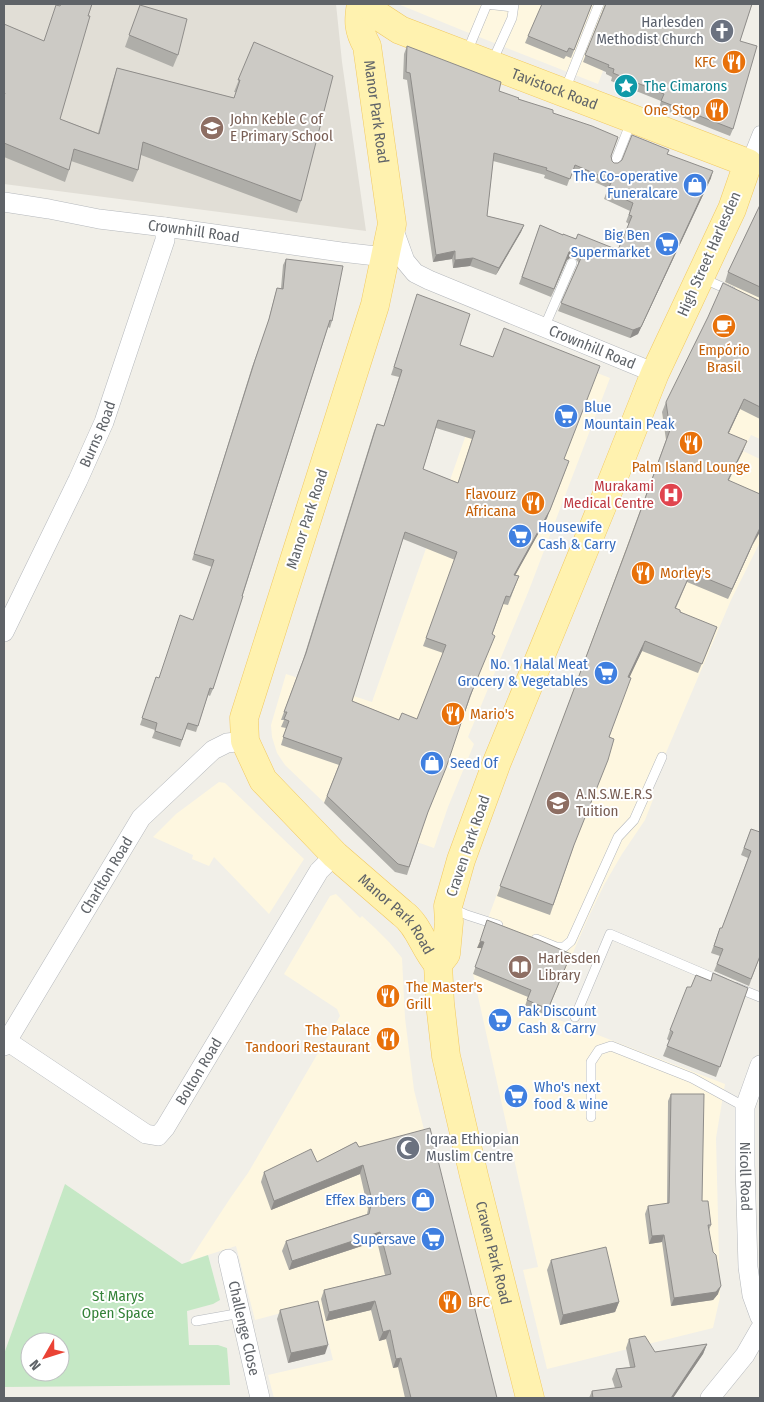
<svg xmlns="http://www.w3.org/2000/svg" width="764" height="1402" viewBox="0 0 764 1402" font-family="'Fira Sans Condensed',sans-serif">
	<style>
		.commercial { fill: #fef7e0 }
		.education { fill: #e1ded6 }
		.green { fill: #c5e8c5; fill-rule: evenodd }
		.lines { fill: none; stroke-linecap: round; stroke-linejoin: round }
		.service-casing { stroke: #b5b8bc; stroke-width: 10 }
		.pedestrian-casing { stroke: #b5b8bc; stroke-width: 15 }
		.minor-casing { stroke: #b5b8bc; stroke-width: 20 }
		.primary-casing { stroke: #f2c960; stroke-width: 29 }
		.service { stroke: #fff; stroke-width: 9 }
		.pedestrian { stroke: #fff; stroke-width: 14 }
		.minor { stroke: #fff; stroke-width: 19 }
		.primary { stroke: #fff2af; stroke-width: 28 }
		.wall { fill: #afaea9; fill-rule: evenodd }
		.shaded-wall { fill: #8f8d8a }
		.building { fill: #cccac5; stroke: #8f8d8a; fill-rule: evenodd }
		.labels { text-anchor: middle; dominant-baseline: central; stroke-width: 4; stroke-linejoin: round; paint-order: stroke }
		.worship-label { font-size: 15px; fill: #5b616d; stroke: #fff; text-anchor: end }
		.food-label { font-size: 15px; fill: #c56008; stroke: #fff; text-anchor: end }
		.culture-label { font-size: 15px; fill: #0d838f; stroke: #fff; text-anchor: start }
		.street-label { font-size: 15px; fill: #5f6368; stroke: #fff }
		.education-label { font-size: 15px; fill: #785e54; stroke: #fff; text-anchor: start }
		.shop-label { font-size: 15px; fill: #366cbe; stroke: #fff; text-anchor: end }
		.health-label { font-size: 15px; fill: #be3a42; stroke: #fff; text-anchor: end }
		.park-label { font-size: 15px; fill: #348238; stroke: #fff }
	</style>
	<rect width="100%" height="100%" fill="#f1efe8"/>
	<path class="commercial" d="M 398,4 L 614,4 L 603,71 L 598,84 L 464,31 Z
		M 760,208 L 760,439 L 751,435 L 743,451 L 760,459 L 760,542 L 731,600 L 648,795 L 654,797 L 645,820 L 622,854 L 604,885 L 588,918 L 546,1015 L 725,1084 L 716,1138 L 720,1297 L 713,1328 L 547,1369 L 523,1270 L 538,1267 L 473,974 L 481,949 L 477,948 L 487,921 L 666,441 L 662,414 Z
		M 501,335 L 610,378 L 529,590 L 468,737 L 474,744 L 448,807 L 434,848 L 388,832 L 340,806 L 337,815 L 285,765 L 277,753 L 272,737 L 271,725 L 286,674 L 372,702 Z
		M 219,782 L 225,783 L 304,859 L 269,914 L 214,857 L 209,866 L 192,859 L 193,855 L 153,837 L 176,814 Z
		M 336,894 L 360,918 L 362,916 L 376,929 L 389,942 L 402,958 L 405,1018 L 414,1090 L 492,1398 L 274,1398 L 268,1375 L 333,1360 L 319,1303 L 255,1320 L 236,1246 L 189,1261 L 231,1197 L 248,1173 L 318,1053 L 340,1016 L 337,1009 L 284,974 L 330,896 Z"/>
	<path class="education" d="M 4,4 L 336,4 L 342,62 L 366,231 L 4,184 Z"/>
	<path class="green" d="M 65,1184 L 182,1264 L 208,1255 L 220,1300 L 213,1304 L 187,1311 L 189,1345 L 218,1345 L 227,1348 L 230,1385 L 4,1387 L 4,1354 ZM 30,1342 L 60,1342 L 60,1372 L 30,1372 Z"/>
	<g class="lines">
		<g class="service-casing">
			<path id="service" d="M 486,4 L 513,7
				M 467,52 L 487,4
				M 492,62 L 512,18 L 514,4
				M 565,90 L 599,4
				M 614,165 L 631,122
				M 702,278 L 731,291
				M 544,328 L 572,263
				M 451,908 L 467,915 L 498,925
				M 536,939 L 556,947 L 564,947 L 571,941 L 618,837 L 634,820 L 662,757
				M 735,987 L 760,997
				M 575,1017 L 610,934 L 723,982
				M 591,1117 L 591,1062 L 599,1050 L 611,1046 L 692,1078 L 745,1107
				M 196,1321 L 241,1313"/>
		</g>
		<g class="pedestrian-casing">
			<path id="pedestrian" d="M 748,163 L 760,133"/>
		</g>
		<g class="minor-casing">
			<g id="minor">
				<path id="s1" d="M 4,202 L 49,209 L 99,219 L 165,227 L 341,252 L 385,257"/>
				<path id="s2" d="M 392,225 L 405,261 L 415,273 L 429,280 L 655,373"/>
				<path id="s3" d="M 4,632 L 78,480 L 104,422 L 165,240 L 165,227"/>
				<path id="s4" d="M 7,1041 L 146,1134 L 158,1136 L 165,1128 L 319,871 L 335,855"/>
				<path id="s5" d="M 4,1046 L 141,818 L 213,750 L 227,743 L 245,741"/>
				<path id="s6" d="M 760,1065 L 745,1107 L 745,1165 L 748,1267 L 752,1295 L 760,1317"/>
				<path id="s7" d="M 228,1259 L 260,1398"/>
				<path d="M 710,1398 L 745,1355 L 760,1329"/>
			</g>
		</g>
		<g class="primary-casing">
			<g id="primary">
				<path id="s8" d="M 361,4 C 358,21 358,30 367,46 L 392,224 L 375,305 L 244,718 L 245,741 L 263,780 L 335,855 L 402,913 C 419,925 424,949 438,964"/>
				<path id="s9" d="M 370,4 L 377,15 L 400,30 L 748,163 L 732,209 L 655,373 L 603,504 L 497,762 L 461,860 L 448,906 L 449,922 L 446,954 L 438,964 L 440,1003 L 446,1056 L 474,1176 L 530,1398"/>
			</g>
		</g>
		<use href="#service" class="service"/>
		<use href="#pedestrian" class="pedestrian"/>
		<use href="#minor" class="minor"/>
		<use href="#primary" class="primary"/>
	</g>
	<path class="wall" d="M 592,4 L 571,58 L 566,56 L 564,59 L 525,43 L 528,36 Z
		M 605,4 L 752,4 L 740,41 L 733,129 L 730,136 L 659,108 L 661,101 L 611,81 L 612,77 L 606,74 L 606,72 L 583,62 Z
		M 140,5 L 178,55 L 173,67 L 125,47 Z
		M 88,16 L 60,119 L 98,133 L 113,80 L 117,68 L 234,98 L 236,92 L 234,92 L 254,42 L 301,201 L 297,213 L 141,155 L 138,170 L 133,182 L 71,161 L 69,170 L 65,182 L 4,157 L 4,24 L 44,41 Z
		M 407,46 L 499,91 L 553,113 L 611,156 L 612,161 L 614,163 L 618,163 L 668,154 L 711,178 L 638,334 L 630,338 L 558,311 L 578,264 L 578,262 L 575,258 L 571,257 L 567,260 L 551,297 L 519,284 L 540,225 L 563,235 L 618,250 L 629,224 L 626,222 L 630,211 L 604,199 L 608,188 L 572,172 L 567,186 L 544,178 L 545,175 L 493,161 L 487,216 L 524,225 L 521,232 L 496,275 L 470,266 L 453,268 L 452,259 L 433,262 L 407,80 L 403,79 L 404,54 Z
		M 760,205 L 760,298 L 725,282 L 728,272 Z
		M 286,259 L 332,321 L 330,328 L 328,327 L 213,689 L 210,696 L 208,695 L 196,732 L 186,729 L 180,747 L 152,738 L 155,730 L 140,725 L 156,677 L 159,678 L 193,620 L 212,567 L 192,560 L 252,367 L 267,326 L 275,295 L 277,288 L 281,288 L 283,265 Z
		M 760,301 L 760,419 L 740,409 L 729,433 L 743,451 L 729,480 L 752,546 L 728,599 L 687,582 L 676,608 L 713,637 L 698,673 L 642,651 L 629,677 L 572,851 L 550,915 L 497,896 L 626,549 L 666,440 L 662,412 L 666,402 Z
		M 415,302 L 460,345 L 564,459 L 547,518 L 515,575 L 519,576 L 508,605 L 503,604 L 469,701 L 426,817 L 407,875 L 395,872 L 324,803 L 339,765 L 281,745 L 286,728 L 281,727 L 284,720 L 281,720 L 303,660 L 374,431 L 377,424 L 384,426 L 399,377 L 391,375 ZM 436,428 L 472,439 L 458,483 L 423,469 ZM 403,539 L 455,560 L 423,646 L 443,653 L 417,719 L 399,720 L 352,701 Z
		M 751,829 L 760,956 L 749,986 L 714,971 L 720,956 L 711,953 L 720,928 L 722,928 L 748,858 L 741,855 Z
		M 477,948 L 571,954 L 546,1015 L 525,1006 L 528,997 L 473,974 L 482,948 Z
		M 711,981 L 748,988 L 716,1077 L 663,1056 L 669,1041 L 667,1039 L 670,1030 L 691,987 Z
		M 671,1094 L 702,1201 L 711,1225 L 709,1230 L 718,1294 L 713,1300 L 671,1306 L 662,1242 L 649,1244 L 645,1214 L 648,1206 L 667,1204 L 668,1101 Z
		M 356,1142 L 497,1398 L 405,1398 L 398,1367 L 393,1368 L 386,1339 L 379,1341 L 371,1310 L 326,1321 L 321,1299 L 324,1290 L 385,1275 L 377,1241 L 289,1270 L 282,1251 L 286,1241 L 367,1214 L 368,1209 L 360,1174 L 271,1210 L 261,1182 L 264,1172 L 317,1162 Z
		M 551,1260 L 619,1302 L 615,1312 L 560,1325 L 547,1270 Z
		M 280,1310 L 325,1354 L 288,1363 L 277,1319 Z
		M 629,1339 L 655,1352 L 707,1344 L 703,1354 L 673,1398 L 589,1398 L 592,1391 L 615,1388 L 612,1379 L 616,1369 L 630,1367 L 626,1348 Z"/>
	<path class="shaded-wall" d="M 713,171 L 711,178 L 638,334 L 630,338 L 633,330 Z
		M 524,225 L 521,232 L 496,275 L 499,268 Z
		M 574,249 L 578,250 L 575,258 L 571,257 L 567,260 L 551,297 L 569,252 Z
		M 455,251 L 452,259 L 433,262 L 436,255 Z
		M 473,258 L 470,266 L 453,268 L 455,260 Z
		M 744,399 L 740,409 L 724,443 L 728,433 Z
		M 747,441 L 743,451 L 724,489 L 728,480 Z
		M 569,461 L 547,518 L 511,583 L 514,575 Z
		M 760,528 L 760,532 L 752,546 L 728,599 L 732,589 L 756,536 Z
		M 645,641 L 642,651 L 625,687 L 628,677 Z
		M 480,941 L 484,942 L 482,948 L 477,948 Z
		M 363,1165 L 360,1174 L 271,1210 L 274,1201 Z
		M 380,1232 L 377,1241 L 289,1270 L 292,1261 Z
		M 664,1235 L 662,1242 L 649,1244 L 652,1236 Z
		M 721,1286 L 718,1294 L 713,1300 L 671,1306 L 674,1298 Z
		M 375,1301 L 371,1310 L 326,1321 L 329,1312 Z
		M 619,1302 L 615,1312 L 560,1325 L 563,1315 Z
		M 390,1330 L 386,1339 L 379,1341 L 383,1332 Z
		M 707,1344 L 703,1354 L 673,1398 L 671,1398 Z
		M 328,1345 L 325,1354 L 288,1363 L 291,1353 Z
		M 401,1358 L 398,1367 L 393,1368 L 396,1359 Z"/>
	<path class="building" d="M 61,4 L 92,4 L 88,16 L 90,16 L 60,119 L 99,134 L 117,68 L 234,98 L 240,80 L 238,80 L 254,42 L 333,76 L 301,201 L 143,142 L 138,170 L 74,149 L 69,170 L 4,143 L 4,96 L 5,93 L 4,92 L 4,24 L 44,41 L 56,5 L 60,6 Z
		M 542,4 L 592,4 L 574,50 L 569,48 L 567,52 L 528,36 Z
		M 606,4 L 752,4 L 740,41 L 757,46 L 733,129 L 661,101 L 664,94 L 613,73 L 614,69 L 608,67 L 609,65 L 585,55 Z
		M 140,5 L 187,19 L 178,55 L 129,35 Z
		M 407,46 L 501,82 L 499,91 L 519,98 L 518,99 L 553,110 L 553,113 L 592,126 L 618,137 L 611,156 L 612,161 L 614,163 L 618,163 L 622,160 L 632,135 L 669,150 L 667,154 L 713,171 L 641,327 L 633,330 L 561,303 L 581,258 L 581,254 L 578,250 L 574,249 L 569,252 L 554,289 L 522,277 L 540,225 L 563,235 L 563,234 L 576,239 L 578,234 L 618,250 L 632,216 L 629,215 L 633,203 L 607,191 L 612,181 L 575,165 L 570,179 L 546,170 L 547,168 L 494,153 L 487,216 L 524,225 L 499,268 L 473,258 L 455,260 L 455,251 L 436,255 L 410,73 L 406,72 Z
		M 760,205 L 760,287 L 728,272 Z
		M 286,259 L 343,266 L 332,321 L 330,320 L 242,596 L 243,596 L 213,689 L 210,688 L 198,726 L 188,723 L 182,740 L 155,731 L 157,723 L 142,718 L 156,677 L 159,678 L 180,615 L 193,620 L 214,560 L 194,554 L 255,360 L 269,319 L 277,288 L 283,289 Z
		M 723,283 L 760,301 L 760,407 L 744,399 L 728,433 L 747,441 L 728,480 L 760,494 L 760,528 L 756,536 L 732,589 L 691,572 L 675,608 L 680,610 L 680,612 L 717,627 L 702,664 L 645,641 L 628,677 L 631,678 L 609,737 L 614,739 L 608,760 L 574,845 L 553,905 L 500,886 L 627,548 L 670,430 L 666,402 L 708,317 Z
		M 417,294 L 470,314 L 460,345 L 493,357 L 504,328 L 600,366 L 564,459 L 569,461 L 550,510 L 514,575 L 519,576 L 510,597 L 506,596 L 492,634 L 495,636 L 470,696 L 446,768 L 428,812 L 409,867 L 398,864 L 327,796 L 342,758 L 283,737 L 289,721 L 284,719 L 287,712 L 284,712 L 306,653 L 377,424 L 384,426 L 402,370 L 394,367 ZM 438,420 L 475,431 L 458,483 L 423,469 ZM 405,532 L 457,552 L 426,638 L 446,645 L 417,719 L 402,713 L 399,720 L 352,701 Z
		M 751,829 L 760,832 L 760,830 L 760,956 L 751,979 L 717,964 L 723,949 L 714,946 L 720,928 L 722,928 L 751,851 L 744,848 Z
		M 487,920 L 539,940 L 571,954 L 548,1009 L 527,1000 L 531,990 L 475,967 L 484,942 L 480,941 Z
		M 713,973 L 748,988 L 720,1067 L 667,1046 L 673,1032 L 670,1030 L 687,987 L 691,987 L 696,975 L 711,981 Z
		M 671,1094 L 704,1094 L 702,1201 L 708,1201 L 711,1225 L 708,1225 L 713,1252 L 716,1255 L 721,1286 L 716,1292 L 674,1298 L 664,1235 L 652,1236 L 648,1206 L 669,1203 Z
		M 430,1128 L 497,1398 L 411,1398 L 401,1358 L 396,1359 L 390,1330 L 383,1332 L 375,1301 L 329,1312 L 324,1290 L 391,1274 L 380,1232 L 292,1261 L 286,1241 L 369,1214 L 372,1200 L 363,1165 L 274,1201 L 264,1172 L 311,1149 L 317,1162 L 356,1142 L 359,1147 Z
		M 606,1247 L 619,1302 L 563,1315 L 551,1260 Z
		M 318,1301 L 328,1345 L 291,1353 L 280,1310 Z
		M 645,1336 L 655,1352 L 707,1344 L 671,1398 L 593,1398 L 592,1391 L 622,1387 L 616,1369 L 635,1367 L 629,1339 Z"/>
	<defs>
		<g id="church-disc" transform="scale(1.25)"><circle r="9.5" fill="#6b7280" stroke="#fff"/><path d="M-1.2-6h2.4v3.5h3.3v2.4h-3.3V6h-2.4V-.1h-3.3v-2.4h3.3Z" fill="#fff"/></g>
		<g id="restaurant-disc" transform="scale(1.25)"><circle r="9.5" fill="#e8710a" stroke="#fff"/><path d="M-5-6h1v4h1v-4h1v4h1v-4h1v5L-1.5 .5V6h-2V.5L-5-1ZM5-6V6H3V1.5H1.5Q1.5-4 5-6Z" fill="#fff"/></g>
		<g id="sight-disc" transform="scale(1.25)"><circle r="9.5" fill="#0f9aa8" stroke="#fff"/><path d="M0-6L1.8-2.2L6-1.7L2.9 1.2L3.7 5.4L0 3.3L-3.7 5.4L-2.9 1.2L-6-1.7L-1.8-2.2Z" fill="#fff"/></g>
		<g id="school-disc" transform="scale(1.25)"><circle r="9.5" fill="#8d6e63" stroke="#fff"/><path d="M0-5L7-2L0 1L-7-2ZM-4 1L0 2.5L4 1V4Q0 6-4 4Z" fill="#fff"/></g>
		<g id="shop-disc" transform="scale(1.25)"><circle r="9.5" fill="#3f7fe0" stroke="#fff"/><path d="M-5-2.5h2.3a2.7 3.5 0 0 1 5.4 0H5L5.5 6h-11ZM-1.5-2.5h3a1.5 2.3 0 0 0-3 0Z" fill="#fff"/></g>
		<g id="supermarket-disc" transform="scale(1.25)"><circle r="9.5" fill="#3f7fe0" stroke="#fff"/><path d="M-6-5.5h2.5l.6 2H6L4.5 2H-2.5L-4.4-4H-6ZM-1.5 3.2a1.3 1.3 0 1 0 .1 0ZM3 3.2a1.3 1.3 0 1 0 .1 0Z" fill="#fff"/></g>
		<g id="cafe-disc" transform="scale(1.25)"><circle r="9.5" fill="#e8710a" stroke="#fff"/><path d="M-5.5-4.5H6V0H3Q3 3.5 0 3.5H-2.5Q-5.5 3.5-5.5 0ZM3-3.2v2h1.7v-2ZM-6 4.5H4V6H-6Z" fill="#fff"/></g>
		<g id="hospital-disc" transform="scale(1.25)"><circle r="9.5" fill="#e0444e" stroke="#fff"/><path d="M-5-5h3v3.5h4V-5h3V5h-3V1.5h-4V5h-3Z" fill="#fff"/></g>
		<g id="university-disc" transform="scale(1.25)"><circle r="9.5" fill="#8d6e63" stroke="#fff"/><path d="M0-5L7-2L0 1L-7-2ZM-4 1L0 2.5L4 1V4Q0 6-4 4Z" fill="#fff"/></g>
		<g id="library-disc" transform="scale(1.25)"><circle r="9.5" fill="#8d6e63" stroke="#fff"/><path d="M-6-4Q-3-5.5-.7-3.5V5Q-3 3-6 4ZM6-4Q3-5.5 .7-3.5V5Q3 3 6 4Z" fill="#fff"/></g>
		<g id="mosque-disc" transform="scale(1.25)"><circle r="9.5" fill="#6b7280" stroke="#fff"/><path d="M3.5-4.9A6 6 0 1 0 3.5 4.9A5 5 0 1 1 3.5-4.9Z" fill="#fff"/></g>
	</defs>
	<g fill-rule="evenodd">
		<use href="#church-disc" x="722" y="31"/>
		<use href="#restaurant-disc" x="734" y="62"/>
		<use href="#sight-disc" x="626" y="86"/>
		<use href="#restaurant-disc" x="717" y="110"/>
		<use href="#school-disc" x="212" y="128"/>
		<use href="#shop-disc" x="695" y="185"/>
		<use href="#supermarket-disc" x="667" y="244"/>
		<use href="#cafe-disc" x="724" y="326"/>
		<use href="#supermarket-disc" x="566" y="416"/>
		<use href="#restaurant-disc" x="691" y="443"/>
		<use href="#hospital-disc" x="671" y="495"/>
		<use href="#restaurant-disc" x="533" y="503"/>
		<use href="#supermarket-disc" x="520" y="536"/>
		<use href="#restaurant-disc" x="643" y="573"/>
		<use href="#supermarket-disc" x="606" y="673"/>
		<use href="#restaurant-disc" x="453" y="714"/>
		<use href="#shop-disc" x="432" y="763"/>
		<use href="#university-disc" x="558" y="803"/>
		<use href="#library-disc" x="520" y="967"/>
		<use href="#restaurant-disc" x="388" y="996"/>
		<use href="#supermarket-disc" x="500" y="1020"/>
		<use href="#restaurant-disc" x="388" y="1039"/>
		<use href="#supermarket-disc" x="516" y="1096"/>
		<use href="#mosque-disc" x="408" y="1148"/>
		<use href="#shop-disc" x="423" y="1200"/>
		<use href="#supermarket-disc" x="433" y="1239"/>
		<use href="#restaurant-disc" x="450" y="1302"/>
	</g>
	<g class="labels">
		<g class="worship-label">
			<text x="704" y="22">Harlesden<tspan x="704" dy="17">Methodist Church</tspan></text>
			<text x="426" y="1139" text-anchor="start">Iqraa Ethiopian<tspan x="426" dy="17">Muslim Centre</tspan></text>
		</g>
		<g class="food-label">
			<text x="716" y="62">KFC</text>
			<text x="700" y="110">One Stop</text>
			<text x="724" y="350" text-anchor="middle">Empório<tspan x="724" dy="17">Brasil</tspan></text>
			<text x="691" y="467" text-anchor="middle">Palm Island Lounge</text>
			<text x="516" y="494">Flavourz<tspan x="516" dy="17">Africana</tspan></text>
			<text x="660" y="573" text-anchor="start">Morley's</text>
			<text x="470" y="714" text-anchor="start">Mario's</text>
			<text x="406" y="987" text-anchor="start">The Master's<tspan x="406" dy="17">Grill</tspan></text>
			<text x="370" y="1030">The Palace<tspan x="370" dy="17">Tandoori Restaurant</tspan></text>
			<text x="468" y="1302" text-anchor="start">BFC</text>
		</g>
		<g class="culture-label">
			<text x="644" y="86">The Cimarons</text>
		</g>
		<g class="street-label">
			<text stroke="none"><textPath href="#s9" startOffset="206">Tavistock Road</textPath></text>
			<text stroke="none"><textPath href="#s8" startOffset="110">Manor Park Road</textPath></text>
			<text stroke="none"><textPath href="#s1" startOffset="192">Crownhill Road</textPath></text>
			<text transform="translate(709 254) rotate(-66)">High Street Harlesden</text>
			<text stroke="none"><textPath href="#s2" startOffset="246">Crownhill Road</textPath></text>
			<text stroke="none"><textPath href="#s3" startOffset="219">Burns Road</textPath></text>
			<text transform="translate(307 519) rotate(-72)">Manor Park Road</text>
			<text transform="translate(468 846) rotate(-71)">Craven Park Road</text>
			<text stroke="none"><textPath href="#s5" startOffset="199">Charlton Road</textPath></text>
			<text stroke="none"><textPath href="#s8" startOffset="995">Manor Park Road</textPath></text>
			<text stroke="none"><textPath href="#s4" startOffset="256">Bolton Road</textPath></text>
			<text stroke="none"><textPath href="#s6" startOffset="114">Nicoll Road</textPath></text>
			<text stroke="none"><textPath href="#s9" startOffset="1571">Craven Park Road</textPath></text>
			<text stroke="none"><textPath href="#s7" startOffset="71">Challenge Close</textPath></text>
		</g>
		<g class="education-label">
			<text x="230" y="119">John Keble C of<tspan x="230" dy="17">E Primary School</tspan></text>
			<text x="576" y="794">A.N.S.W.E.R.S<tspan x="576" dy="17">Tuition</tspan></text>
			<text x="538" y="958">Harlesden<tspan x="538" dy="17">Library</tspan></text>
		</g>
		<g class="shop-label">
			<text x="678" y="176">The Co-operative<tspan x="678" dy="17">Funeralcare</tspan></text>
			<text x="650" y="235">Big Ben<tspan x="650" dy="17">Supermarket</tspan></text>
			<text x="584" y="407" text-anchor="start">Blue<tspan x="584" dy="17">Mountain Peak</tspan></text>
			<text x="538" y="527" text-anchor="start">Housewife<tspan x="538" dy="17">Cash &amp; Carry</tspan></text>
			<text x="588" y="664">No. 1 Halal Meat<tspan x="588" dy="17">Grocery &amp; Vegetables</tspan></text>
			<text x="450" y="763" text-anchor="start">Seed Of</text>
			<text x="518" y="1011" text-anchor="start">Pak Discount<tspan x="518" dy="17">Cash &amp; Carry</tspan></text>
			<text x="534" y="1087" text-anchor="start">Who's next<tspan x="534" dy="17">food &amp; wine</tspan></text>
			<text x="406" y="1200">Effex Barbers</text>
			<text x="416" y="1239">Supersave</text>
		</g>
		<g class="health-label">
			<text x="654" y="486">Murakami<tspan x="654" dy="17">Medical Centre</tspan></text>
		</g>
		<g class="park-label">
			<text x="118" y="1296">St Marys<tspan x="118" dy="17">Open Space</tspan></text>
		</g>
	</g>
	<rect width="764" height="1402" fill="none" stroke="#5f6368" stroke-width="10"/>
	<g transform="translate(45 1357) rotate(231)"><circle r="24" fill="#ffffff" stroke="#bfc1c3"/>
	<path d="M0-4L9 19L0 12L-9 19Z" fill="#ea4335"/>
	<text y="-8" font-size="14" font-weight="bold" text-anchor="middle" fill="#5f6368">N</text>
	</g>
</svg>
